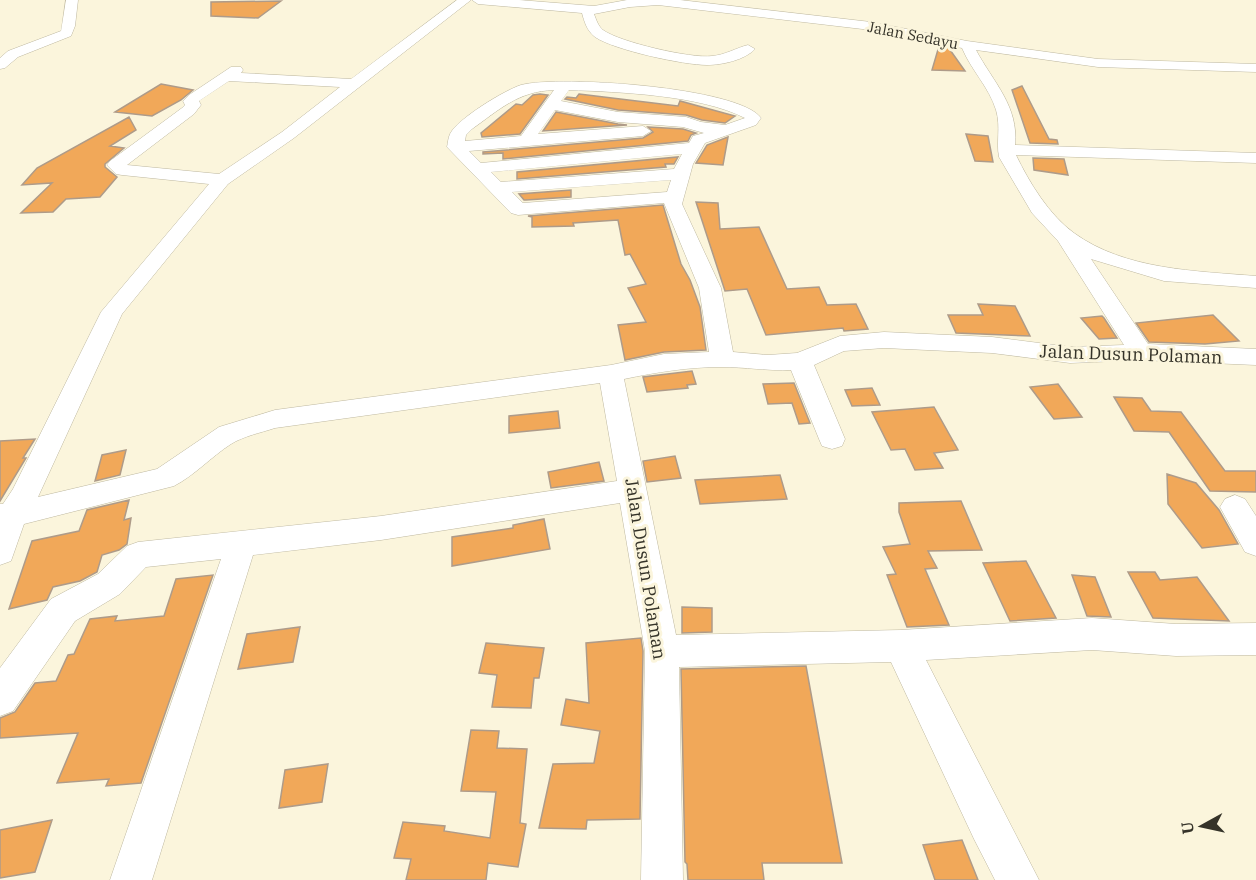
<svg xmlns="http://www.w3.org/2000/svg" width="1256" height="880" viewBox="0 0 1256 880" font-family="'IBM Plex Serif',serif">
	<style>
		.building { fill: #f1a859; stroke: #ae9b89; stroke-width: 1.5 }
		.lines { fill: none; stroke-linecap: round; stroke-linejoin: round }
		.minor-casing { stroke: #beb8a0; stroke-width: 1 }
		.minor { fill: #fff; fill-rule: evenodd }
		.labels { text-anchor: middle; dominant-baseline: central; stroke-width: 6; stroke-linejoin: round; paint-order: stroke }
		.far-street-label { font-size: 15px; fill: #353329; stroke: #fbf5dc }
		.street-label { font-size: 18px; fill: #353329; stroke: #fbf5dc }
	</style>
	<rect width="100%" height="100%" fill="#fbf5dc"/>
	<path class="building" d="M 281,1 L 258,18 L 211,16 L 211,2 Z
		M 939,46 L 948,47 L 965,71 L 932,70 Z
		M 161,84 L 193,90 L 181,100 L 152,116 L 115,112 Z
		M 1022,86 L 1049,139 L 1057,140 L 1058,144 L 1030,143 L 1012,90 Z
		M 540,94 L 548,95 L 520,134 L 482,137 L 481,133 L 516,104 L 522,105 L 533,95 Z
		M 579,94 L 678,106 L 680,101 L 735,116 L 725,123 L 702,120 L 686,115 L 618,110 L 565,99 L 567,97 L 576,98 Z
		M 556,112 L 618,124 L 627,125 L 543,131 Z
		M 129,117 L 136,130 L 110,146 L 124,148 L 105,164 L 105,167 L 117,177 L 100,197 L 66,199 L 53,212 L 21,213 L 52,183 L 22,185 L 37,168 Z
		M 648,127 L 683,129 L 696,133 L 691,135 L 688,141 L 503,159 L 503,153 L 483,154 L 483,152 L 643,138 L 653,132 Z
		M 966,134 L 988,136 L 993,162 L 975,161 Z
		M 728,137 L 723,165 L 696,163 L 707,145 Z
		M 678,157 L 674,164 L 665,164 L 666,167 L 517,179 L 517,172 Z
		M 1033,158 L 1064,159 L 1068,175 L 1034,170 Z
		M 571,190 L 571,197 L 526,200 L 524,200 L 519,194 Z
		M 696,202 L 718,203 L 720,229 L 759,227 L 787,289 L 819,287 L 827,305 L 856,304 L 868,329 L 844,331 L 843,328 L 766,335 L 747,289 L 725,291 Z
		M 663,205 L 681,264 L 690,280 L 700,307 L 706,350 L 664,352 L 625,360 L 618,325 L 646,322 L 628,288 L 646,284 L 630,254 L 625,255 L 618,220 L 573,223 L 574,226 L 532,227 L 532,217 L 528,216 Z
		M 978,304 L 1015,306 L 1030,336 L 956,333 L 948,315 L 983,315 Z
		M 1213,315 L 1239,341 L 1205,344 L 1149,342 L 1136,323 Z
		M 1102,316 L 1104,318 L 1117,338 L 1099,339 L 1081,318 Z
		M 692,371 L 696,384 L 687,385 L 688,388 L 647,392 L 643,377 Z
		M 794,383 L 810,423 L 799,424 L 792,403 L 768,404 L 763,384 Z
		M 1058,384 L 1082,417 L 1054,419 L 1030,387 Z
		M 872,388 L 880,405 L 852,406 L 845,390 Z
		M 1114,397 L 1142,398 L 1151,411 L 1181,412 L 1225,471 L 1256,471 L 1256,492 L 1210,491 L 1169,432 L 1134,431 Z
		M 934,407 L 958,450 L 934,453 L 943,468 L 915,470 L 905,449 L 891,450 L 872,412 Z
		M 558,411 L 560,428 L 509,433 L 509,416 Z
		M 35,439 L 23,458 L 26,458 L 0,501 L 0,441 Z
		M 126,450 L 120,475 L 95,481 L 102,455 Z
		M 675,456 L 681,478 L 647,482 L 643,461 Z
		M 599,462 L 604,481 L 551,488 L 548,472 Z
		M 1167,474 L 1196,483 L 1219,510 L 1238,544 L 1202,548 L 1168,504 Z
		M 780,475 L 787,499 L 700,504 L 695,480 Z
		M 129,500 L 124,520 L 131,518 L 127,544 L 119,550 L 102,555 L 97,572 L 80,581 L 53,587 L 47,600 L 9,609 L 32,541 L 79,531 L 87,510 Z
		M 961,501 L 982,550 L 928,551 L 937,568 L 925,569 L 949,625 L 907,627 L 887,575 L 896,574 L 883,547 L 910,544 L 899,512 L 899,503 Z
		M 544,519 L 550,549 L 452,566 L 452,537 L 513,528 L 513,525 Z
		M 1026,561 L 1056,618 L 1010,621 L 983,563 Z
		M 1128,572 L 1155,572 L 1160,580 L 1197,577 L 1229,621 L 1153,618 Z
		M 213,575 L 141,783 L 106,786 L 109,779 L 57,783 L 78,733 L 0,738 L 0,718 L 15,712 L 35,683 L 56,681 L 68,655 L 74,654 L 90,619 L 117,616 L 115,621 L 164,616 L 176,579 Z
		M 1072,575 L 1095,577 L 1111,617 L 1087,616 Z
		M 682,607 L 712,608 L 712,632 L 682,633 Z
		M 300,627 L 293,662 L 238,669 L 247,634 Z
		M 641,638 L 643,651 L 640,819 L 587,820 L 586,829 L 539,828 L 553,764 L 594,763 L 600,731 L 561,725 L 566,699 L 589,703 L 586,643 Z
		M 486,643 L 544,648 L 539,678 L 534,678 L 531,708 L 492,707 L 497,675 L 479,673 Z
		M 806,666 L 842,863 L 762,863 L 764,880 L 688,880 L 687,864 L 685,862 L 681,669 Z
		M 471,730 L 499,731 L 497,748 L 527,749 L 520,823 L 526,824 L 518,867 L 488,863 L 486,880 L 406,880 L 411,859 L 394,858 L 403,822 L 445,826 L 444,831 L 490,838 L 496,792 L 461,791 Z
		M 328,764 L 322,802 L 279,808 L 285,770 Z
		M 52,820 L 35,872 L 0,878 L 0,830 Z
		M 962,840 L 978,880 L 935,880 L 923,845 Z"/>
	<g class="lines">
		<g class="minor-casing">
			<path id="minor" d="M 66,0 L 78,0 L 75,26 L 71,36 L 18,57 L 5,68 L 0,69 L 0,58 L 8,51 L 61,31 Z
				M 457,0 L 471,0 L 294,138 L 228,184 L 122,314 L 38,497 L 157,469 L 219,427 L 275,410 L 611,365 L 664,354 L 709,352 L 699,288 L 664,203 L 518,215 L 511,213 L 447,147 C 448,143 448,138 450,134 C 457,119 505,90 521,85 C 559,75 739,87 761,118 L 756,125 L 705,143 L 693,164 L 682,204 L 721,288 L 733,352 L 768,355 L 797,353 L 840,336 L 884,332 L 992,337 L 1070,347 L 1124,345 L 1058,241 L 1032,213 L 999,157 C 996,142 1001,127 996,110 C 989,87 971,70 962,48 L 871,30 L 658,5 L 630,7 L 594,14 C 596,19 598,26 603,30 C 619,42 692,59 712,56 C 725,55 736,48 748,45 L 755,49 C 745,60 722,65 707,65 C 684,65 614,50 595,37 C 587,31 584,21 582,13 L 478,4 L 472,0 L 519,0 L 594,6 L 627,0 L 680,0 L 871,22 L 967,41 L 1098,59 L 1256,64 L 1256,72 L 1098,67 L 976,50 C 993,82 1019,106 1015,145 L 1256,153 L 1256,163 L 1016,155 C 1029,182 1049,215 1074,233 C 1125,270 1196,271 1256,276 L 1256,288 L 1164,281 L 1091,259 L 1148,344 L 1256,349 L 1256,365 L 1141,360 L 1070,363 L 992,353 L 884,348 L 844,351 L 814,365 L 845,439 L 842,446 L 832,449 L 822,446 L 819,439 L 791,370 C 768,371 745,367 721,367 C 689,367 657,372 624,379 L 676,635 L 901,630 L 1092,618 L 1176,624 L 1256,623 L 1256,655 L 1176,656 L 1092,650 L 926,660 L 1039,880 L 995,880 L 974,839 L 891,662 L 679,667 L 683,880 L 641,880 L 645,651 L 620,503 L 381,540 L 253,555 L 152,880 L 110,880 L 221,559 L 146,567 L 120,594 L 75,621 L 13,711 L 0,716 L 0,668 L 51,599 L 98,574 L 127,546 L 138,542 L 381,516 L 617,481 L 600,383 L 275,428 C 260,433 244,436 231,444 C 211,457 195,475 174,486 L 24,524 L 11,561 L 0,565 L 0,504 L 3,504 L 13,489 L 101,312 L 209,184 L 122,175 L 116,174 L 107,165 L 110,161 L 182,108 L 185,105 L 183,101 L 189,95 L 231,67 L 241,67 L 243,70 L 241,73 L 351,79 ZM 229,81 L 340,87 L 282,132 L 219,174 L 127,165 L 194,114 L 201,105 L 199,101 ZM 554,90 L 521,136 L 465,141 L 466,135 L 472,129 C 499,110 518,91 554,90 ZM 569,90 C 620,92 700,95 745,118 L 725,125 L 701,122 L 686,117 L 618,112 L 561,101 ZM 555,110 L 618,122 L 683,127 L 704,133 L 693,136 L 689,143 L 481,163 L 469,151 L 643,136 L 651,131 L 643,126 L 538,134 ZM 682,154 L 674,169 L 501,182 L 491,172 ZM 671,180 L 667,192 L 523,203 L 512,192 Z
				M 1235,495 L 1245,499 L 1256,516 L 1256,556 L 1245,552 L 1220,507 L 1225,499 Z"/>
		</g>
		<use href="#minor" class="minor"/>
	</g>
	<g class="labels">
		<g class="far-street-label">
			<text transform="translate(913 35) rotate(11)">Jalan Sedayu</text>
		</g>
		<g class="street-label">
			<text transform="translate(1131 354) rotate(2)">Jalan Dusun Polaman</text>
			<text transform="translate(646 569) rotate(81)">Jalan Dusun Polaman</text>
		</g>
	</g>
	<g transform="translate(1202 826) rotate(262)" stroke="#fbf5dc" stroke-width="4.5" paint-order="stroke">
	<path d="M0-4.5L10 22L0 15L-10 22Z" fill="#353329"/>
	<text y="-9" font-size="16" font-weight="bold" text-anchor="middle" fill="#353329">U</text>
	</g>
</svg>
